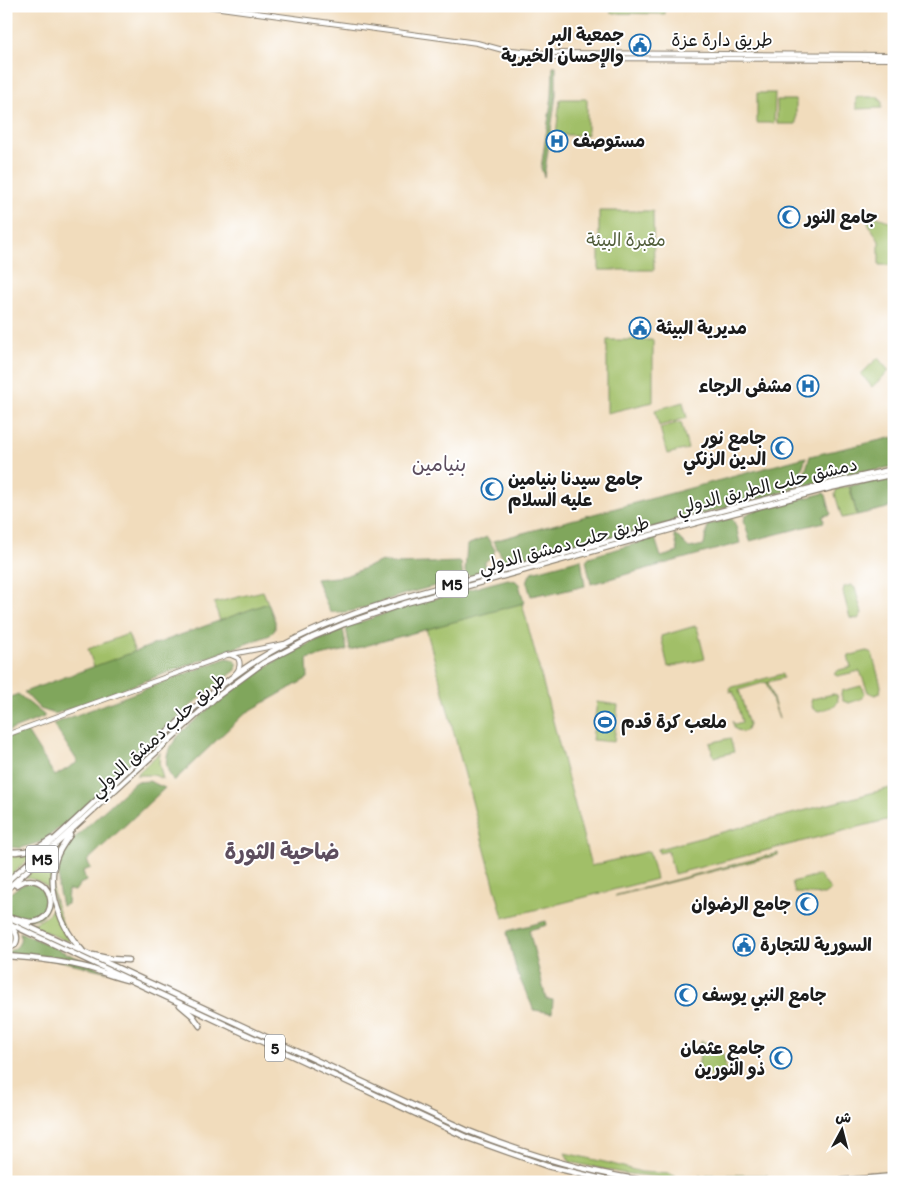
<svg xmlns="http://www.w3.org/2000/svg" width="900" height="1188" viewBox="0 0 900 1188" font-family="Itim,'Playpen Sans Arabic',sans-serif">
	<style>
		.green { fill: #a1bf67; stroke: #5e6e42 }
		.forest { fill: #80a65c; stroke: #4e613c }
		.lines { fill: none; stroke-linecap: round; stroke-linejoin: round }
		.major-casing { stroke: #867c6c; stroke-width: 6 }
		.highway-casing { stroke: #867c6c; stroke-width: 7 }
		.major { stroke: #fff; stroke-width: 4 }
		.highway { stroke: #fff; stroke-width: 4.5 }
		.labels { text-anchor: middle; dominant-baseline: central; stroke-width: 4; stroke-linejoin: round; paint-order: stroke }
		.shield { fill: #fff; stroke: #606060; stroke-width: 1 }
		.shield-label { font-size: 16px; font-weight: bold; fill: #1c1c1c }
		.poi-label { font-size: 18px; font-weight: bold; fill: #1c1c1c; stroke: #fff; text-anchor: start }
		.street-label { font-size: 18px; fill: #1c1c1c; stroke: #fff }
		.park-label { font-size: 18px; fill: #515d3a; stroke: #fff }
		.quarter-label { font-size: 20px; fill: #5d4e5f; stroke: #fff }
		.district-label { font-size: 22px; font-weight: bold; fill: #5d4e5f; stroke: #fff }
	</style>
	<rect width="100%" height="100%" fill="#fff"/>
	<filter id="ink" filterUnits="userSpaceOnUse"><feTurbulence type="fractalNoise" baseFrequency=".02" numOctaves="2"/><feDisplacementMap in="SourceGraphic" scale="10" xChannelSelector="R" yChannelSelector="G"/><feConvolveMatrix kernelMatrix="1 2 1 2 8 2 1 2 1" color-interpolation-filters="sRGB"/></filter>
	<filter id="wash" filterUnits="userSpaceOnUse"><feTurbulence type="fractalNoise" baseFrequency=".0096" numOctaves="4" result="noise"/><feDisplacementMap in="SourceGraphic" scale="20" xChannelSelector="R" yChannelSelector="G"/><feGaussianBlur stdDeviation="1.12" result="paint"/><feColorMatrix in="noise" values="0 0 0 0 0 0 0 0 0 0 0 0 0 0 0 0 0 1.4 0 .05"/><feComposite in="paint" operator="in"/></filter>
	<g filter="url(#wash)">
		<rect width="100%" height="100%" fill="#f1dcbc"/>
		<path class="green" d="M 611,6 L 665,6 L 665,14 L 611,13 Z
			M 757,93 L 775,93 L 774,123 L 757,123 Z
			M 856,97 L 879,97 L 879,100 L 882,100 L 882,108 L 856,109 Z
			M 560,99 L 587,99 L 587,135 L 556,135 Z
			M 777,100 L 796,100 L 796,124 L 777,124 Z
			M 599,211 L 653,211 L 654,270 L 599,270 Z
			M 875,216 L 894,223 L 894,265 L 879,265 L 879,241 L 867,221 Z
			M 607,340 L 653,340 L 653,402 L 607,413 Z
			M 878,358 L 889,371 L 872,387 L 861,374 Z
			M 683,402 L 687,418 L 659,426 L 655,410 Z
			M 681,422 L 688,449 L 667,454 L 660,428 Z
			M 849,486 L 857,515 L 842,518 L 835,494 L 837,489 Z
			M 851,585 L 855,588 L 862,613 L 858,619 L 850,618 L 843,592 L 844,587 Z
			M 263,591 L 268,603 L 220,621 L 214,603 Z
			M 522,603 L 591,866 L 649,851 L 656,879 L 503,918 L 426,628 Z
			M 695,626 L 697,627 L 705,659 L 668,667 L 661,636 Z
			M 128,634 L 135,652 L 94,667 L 88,649 Z
			M 867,651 L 872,653 L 881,686 L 880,693 L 875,695 L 868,692 L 860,671 L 837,676 L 834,674 L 839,670 L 851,667 L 848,656 Z
			M 782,674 L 783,678 L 768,682 L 779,719 L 766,682 L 739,690 L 749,725 L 747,730 L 742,732 L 735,729 L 732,721 L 735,724 L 742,722 L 733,691 L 730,692 L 729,688 Z
			M 861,686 L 863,688 L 865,693 L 861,699 L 849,703 L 843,701 L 841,695 L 842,691 Z
			M 833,694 L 837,695 L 838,701 L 835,706 L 819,711 L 813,709 L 811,702 L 812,699 Z
			M 597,702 L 618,705 L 614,742 L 592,740 Z
			M 730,738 L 734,752 L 714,757 L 710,743 Z
			M 160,752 L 159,763 L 163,779 L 154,775 L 136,775 Z
			M 894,787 L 894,818 L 674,874 L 668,851 L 659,853 L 658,849 Z
			M 61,845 C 58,850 54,856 53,862 C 46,884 60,922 71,941 L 64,940 L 28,924 C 63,919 61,881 25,878 Z
			M 41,848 L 6,880 L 6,854 L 22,855 Z
			M 778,853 L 778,855 L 615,896 L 617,895 Z
			M 819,875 L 831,890 L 824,895 L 795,893 L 792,882 Z
			M 701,1040 L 710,1046 L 721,1049 L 725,1061 L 726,1072 L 708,1076 L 698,1074 Z
			M 565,1153 L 609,1163 L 641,1172 L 670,1174 L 684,1180 L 621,1173 L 570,1162 Z
			M 700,1175 L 701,1177 L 707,1177 L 707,1175 L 767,1175 L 768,1180 L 701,1181 L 698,1178 Z"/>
		<path class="forest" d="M 553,66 L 556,66 L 556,95 L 544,177 L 541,168 L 552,96 Z
			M 894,437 L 894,466 L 800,488 L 810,456 Z
			M 806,457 L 795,489 L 508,567 L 493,541 Z
			M 885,478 L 889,478 L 892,507 L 857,515 L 850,486 Z
			M 824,493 L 826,495 L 831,514 L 823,516 L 824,522 L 750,541 L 744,521 L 745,516 L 750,512 Z
			M 732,518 L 736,526 L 740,543 L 591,584 L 586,560 L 589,557 L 655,538 L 661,557 L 678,552 L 674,533 L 689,548 L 704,545 L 708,525 Z
			M 487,537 L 495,550 L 493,555 L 485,562 L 485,573 L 470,577 L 465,572 L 467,545 Z
			M 581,559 L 585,586 L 547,595 L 546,593 L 531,596 C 528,587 525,580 532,572 Z
			M 382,561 L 392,564 L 461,562 L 463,579 C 443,584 422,589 402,595 C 379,602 354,615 330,612 L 316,579 L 345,576 Z
			M 508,579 L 516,581 L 519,584 L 524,603 L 350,650 L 346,627 L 407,606 Z
			M 268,603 L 275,621 L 275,630 L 270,635 L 55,714 L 40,709 L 24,692 Z
			M 343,629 L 347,650 L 307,659 L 308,678 L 244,714 L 174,781 C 168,773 165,766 167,756 C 172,739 185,729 198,718 C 241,679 289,650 343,629 Z
			M 227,658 L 235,660 L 237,665 L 236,670 L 193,704 L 70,820 L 41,842 L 21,848 L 6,847 L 6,738 L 26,730 L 55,776 L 78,762 L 53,724 Z
			M 18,694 L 44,715 L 44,717 L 6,732 L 6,699 Z
			M 149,781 L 165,788 L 87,861 L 91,868 L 83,871 L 86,881 L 80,884 L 75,891 L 68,890 L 67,904 L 62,906 L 58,887 L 59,865 L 66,846 L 135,782 Z
			M 28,883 L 41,886 L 47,892 C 51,927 30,921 6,913 L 6,896 L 21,885 Z
			M 546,921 L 547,925 L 529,930 L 546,999 L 553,1000 L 552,1013 L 534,1010 L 517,973 L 507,933 L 508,931 Z
			M 20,932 L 108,972 C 74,964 41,955 6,954 L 6,952 C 17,949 22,944 20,932 Z"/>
	</g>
	<g filter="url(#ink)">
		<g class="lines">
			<g class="major-casing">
				<path id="major" d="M 206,6 L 441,38 L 477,43 L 514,53 L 546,57
					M 511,50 L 545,53
					M 549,53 L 894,55
					M 549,58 L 894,59
					M 231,655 L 238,658 C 241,664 240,669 235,674
					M 6,735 L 227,655 L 284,644"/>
			</g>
			<g class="highway-casing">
				<path id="highway" d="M 70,835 C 65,842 59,850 56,859 C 46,888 61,929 82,950
					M 6,851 C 23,854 38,849 51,839
					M 6,882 C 52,843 96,801 139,759 C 177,723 214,687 259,659 C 343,607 443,587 538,561 C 656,528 774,495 894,469
					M 6,890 L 214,699 L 263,663 L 313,637 L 344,624 L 406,603 L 677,528 L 830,488 L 894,474
					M 6,916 L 466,1130 C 527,1155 589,1173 655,1182
					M 15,918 C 20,919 26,922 31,922 C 65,921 51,864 16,885
					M 6,922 L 468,1138 L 547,1166 L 615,1182
					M 6,950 L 15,945 C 20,936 15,930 7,924
					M 93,955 L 111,959 L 128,960
					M 6,956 C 34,958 62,961 89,968 C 102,972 114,977 127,980
					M 180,1005 L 193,1016 L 200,1026
					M 824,1182 L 894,1176"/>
			</g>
			<use href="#major" class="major"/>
			<use href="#highway" class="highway"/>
		</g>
	</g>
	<defs>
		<g id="civic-ring" transform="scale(1.125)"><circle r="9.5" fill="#fff" stroke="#1f6fb2" stroke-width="1.5"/><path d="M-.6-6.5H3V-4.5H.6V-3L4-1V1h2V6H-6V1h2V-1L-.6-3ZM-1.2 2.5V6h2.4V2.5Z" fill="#1f6fb2"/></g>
		<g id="hospital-ring" transform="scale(1.125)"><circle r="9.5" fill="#fff" stroke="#1f6fb2" stroke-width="1.5"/><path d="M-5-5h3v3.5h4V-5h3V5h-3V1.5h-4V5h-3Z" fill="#1f6fb2"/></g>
		<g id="mosque-ring" transform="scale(1.125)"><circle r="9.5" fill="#fff" stroke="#1f6fb2" stroke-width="1.5"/><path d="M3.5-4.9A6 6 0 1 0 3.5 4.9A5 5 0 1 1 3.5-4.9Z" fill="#1f6fb2"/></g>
		<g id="stadium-ring" transform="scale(1.125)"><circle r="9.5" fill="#fff" stroke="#1f6fb2" stroke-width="1.5"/><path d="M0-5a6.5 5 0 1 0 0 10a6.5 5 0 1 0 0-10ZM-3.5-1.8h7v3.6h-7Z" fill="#1f6fb2"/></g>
	</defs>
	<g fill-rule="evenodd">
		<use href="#civic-ring" x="640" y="45"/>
		<use href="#hospital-ring" x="557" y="141"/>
		<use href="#mosque-ring" x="789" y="217"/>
		<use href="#civic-ring" x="640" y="328"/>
		<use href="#hospital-ring" x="808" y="386"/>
		<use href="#mosque-ring" x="782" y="448"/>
		<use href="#mosque-ring" x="492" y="489"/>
		<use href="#stadium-ring" x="605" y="722"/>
		<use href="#mosque-ring" x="807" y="904"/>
		<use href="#civic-ring" x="744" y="945"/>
		<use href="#mosque-ring" x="686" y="995"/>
		<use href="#mosque-ring" x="781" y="1058"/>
	</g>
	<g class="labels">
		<g class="shield">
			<rect x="436" y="570.5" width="32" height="27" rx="4"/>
			<rect x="26" y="845.5" width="32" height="27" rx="4"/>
			<rect x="265" y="1034.5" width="20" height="27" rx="4"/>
		</g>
		<g class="shield-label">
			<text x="452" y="584">M5</text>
			<text x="42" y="859">M5</text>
			<text x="275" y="1048">5</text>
		</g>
		<g class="poi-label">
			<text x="624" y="35" text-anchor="end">جمعية البر<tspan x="624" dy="21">والإحسان الخيرية</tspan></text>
			<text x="573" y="141">مستوصف</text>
			<text x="805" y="217">جامع النور</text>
			<text x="656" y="328">مديرية البيئة</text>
			<text x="792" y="386" text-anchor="end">مشفى الرجاء</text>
			<text x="766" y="438" text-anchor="end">جامع نور<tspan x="766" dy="21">الدين الزنكي</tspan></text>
			<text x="508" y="479">جامع سيدنا بنيامين<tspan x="508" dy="21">عليه السلام</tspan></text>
			<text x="621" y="722">ملعب كرة قدم</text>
			<text x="791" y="904" text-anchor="end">جامع الرضوان</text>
			<text x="760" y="945">السورية للتجارة</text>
			<text x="702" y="995">جامع النبي يوسف</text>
			<text x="765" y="1048" text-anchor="end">جامع عثمان<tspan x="765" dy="21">ذو النورين</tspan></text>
		</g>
		<g class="street-label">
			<text x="722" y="40">طريق دارة عزة</text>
			<text transform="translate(767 486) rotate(-14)">دمشق حلب الطريق الدولي</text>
			<text transform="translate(564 545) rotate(-15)">طريق حلب دمشق الدولي</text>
			<text transform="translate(158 735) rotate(-42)">طريق حلب دمشق الدولي</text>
		</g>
		<g class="park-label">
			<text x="626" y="240">مقبرة البيئة</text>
		</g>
		<g class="quarter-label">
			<text x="439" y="464">بنيامين</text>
		</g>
		<g class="district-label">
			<text x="282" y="851">ضاحية الثورة</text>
		</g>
	</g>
	<rect width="900" height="1188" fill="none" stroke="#fff" stroke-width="25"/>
	<g transform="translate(842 1130) rotate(7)" stroke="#ffffff" stroke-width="4" paint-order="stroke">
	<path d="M0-4L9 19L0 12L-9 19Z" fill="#1c1c1c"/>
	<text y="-8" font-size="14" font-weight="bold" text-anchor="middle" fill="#1c1c1c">ش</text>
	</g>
</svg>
